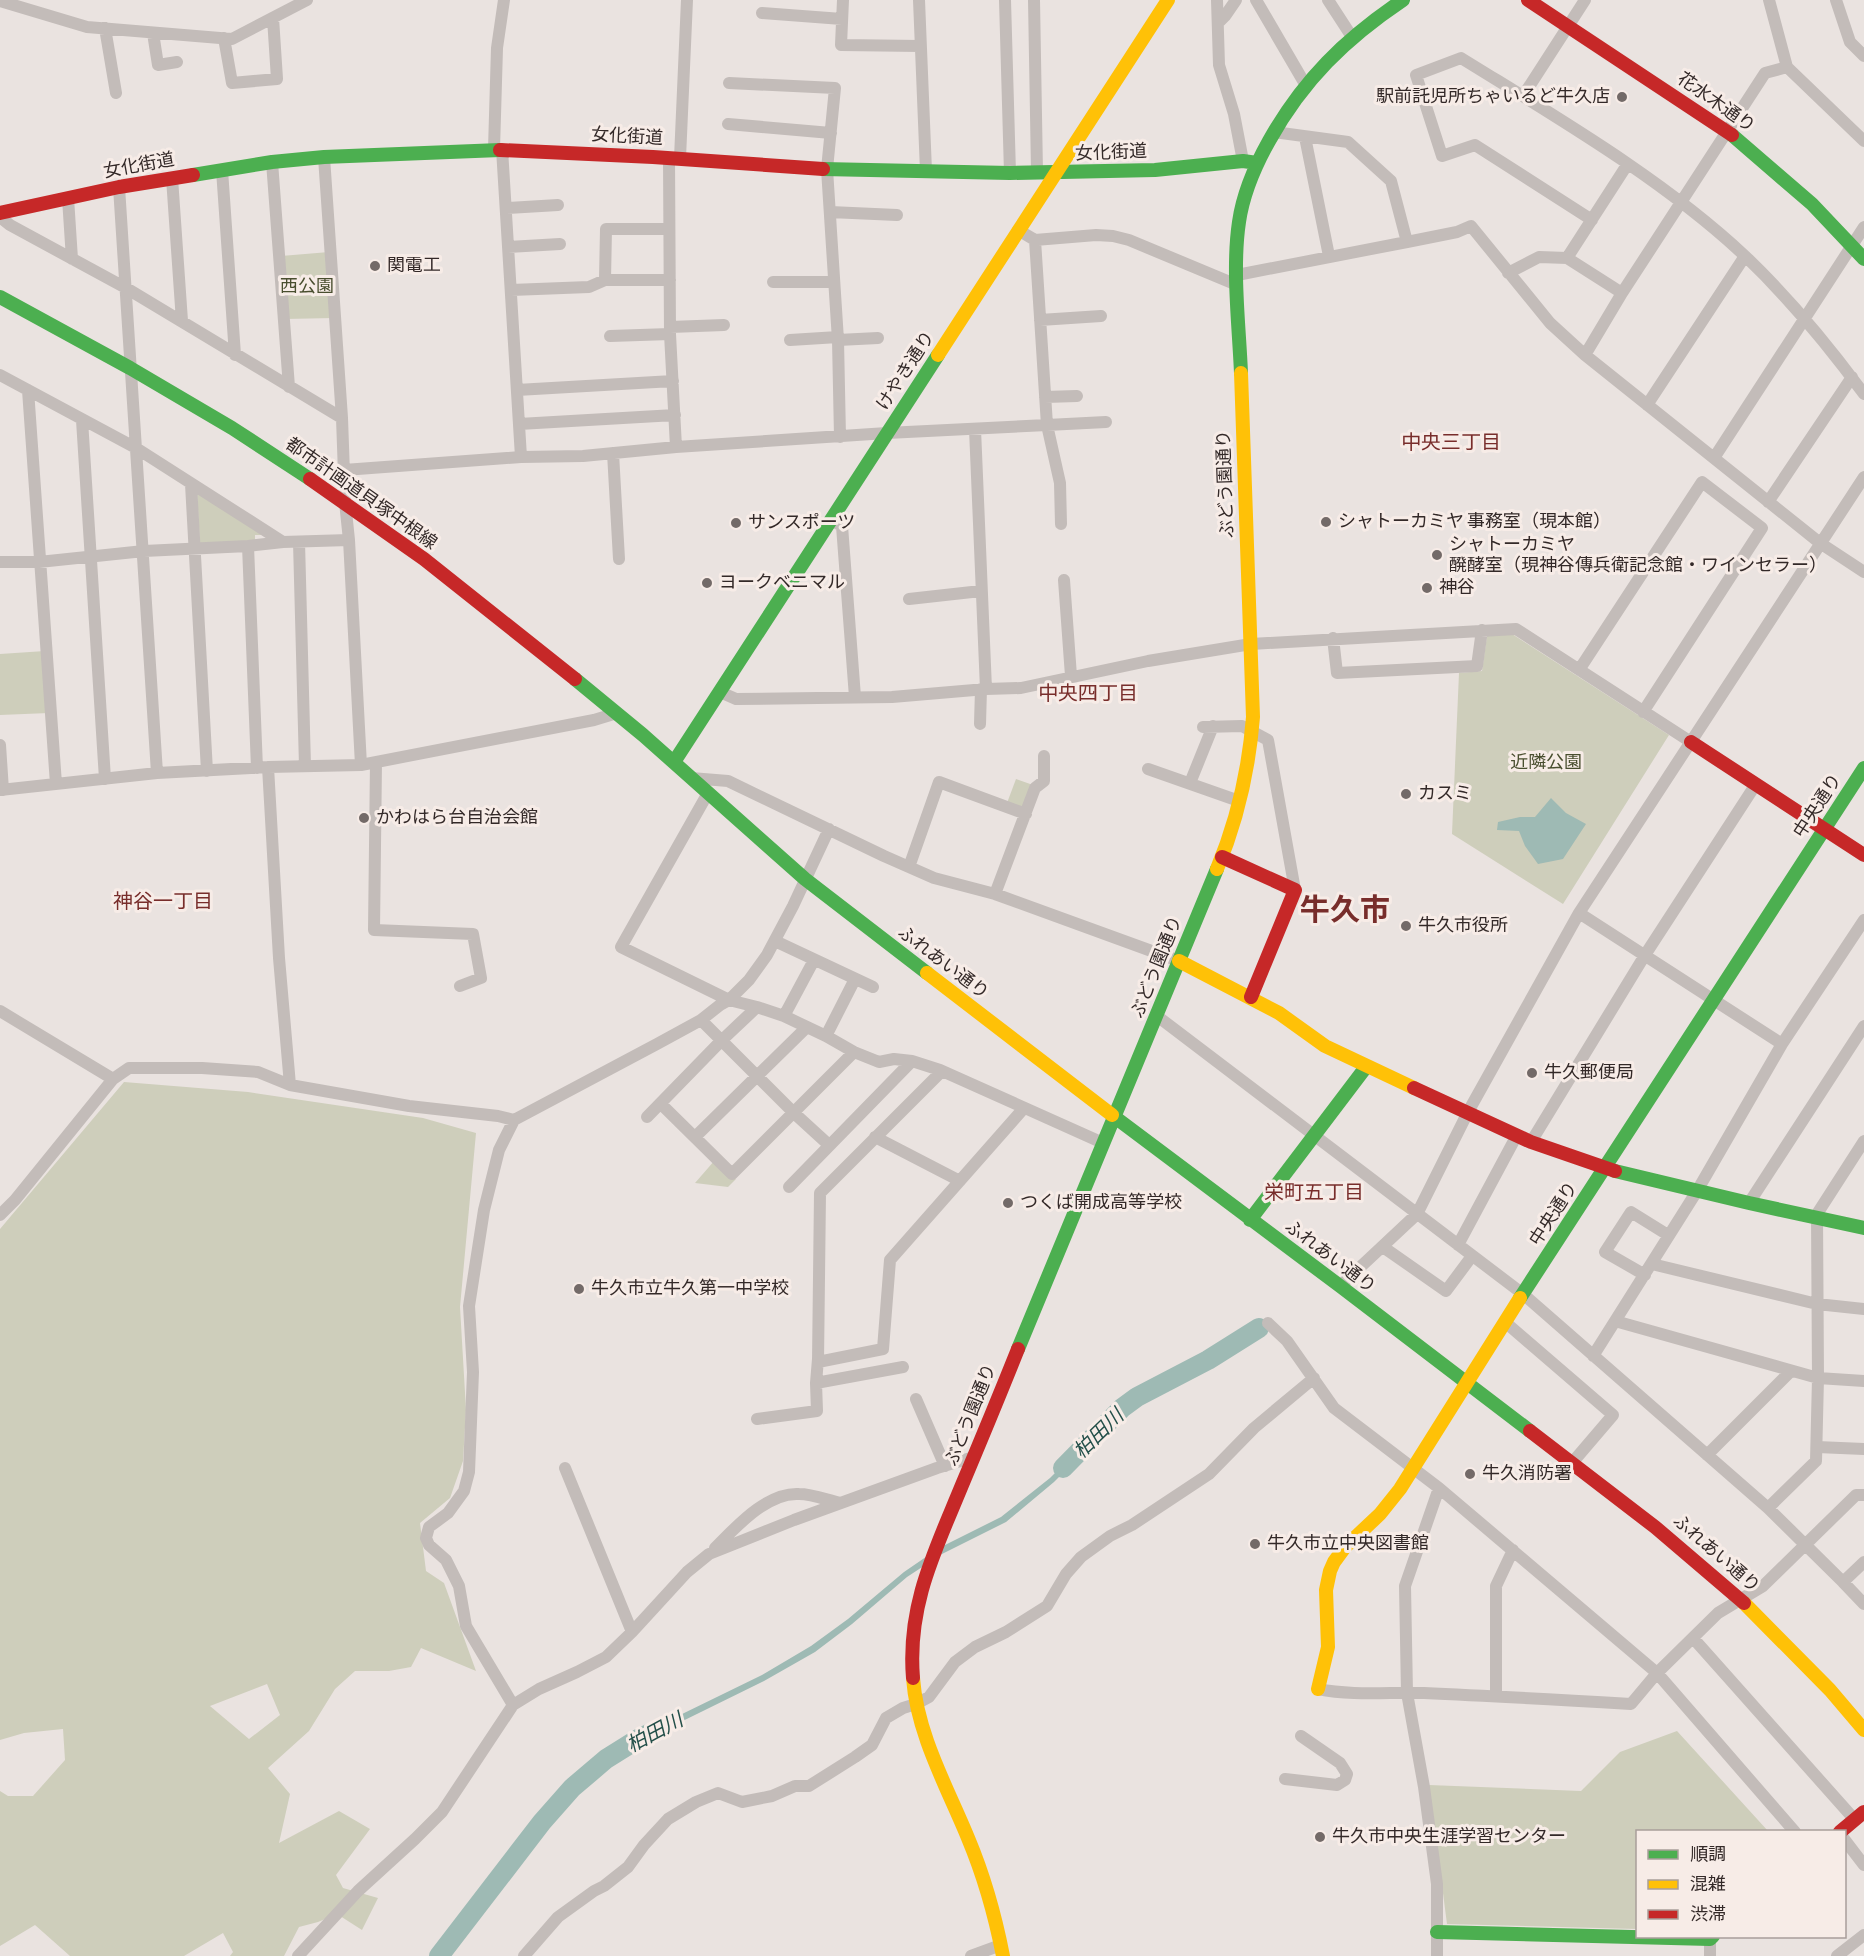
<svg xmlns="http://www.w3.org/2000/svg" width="1864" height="1956" viewBox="0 0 1864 1956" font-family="'Alegreya Sans','Noto Sans JP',sans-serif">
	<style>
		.green { fill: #cecebb; fill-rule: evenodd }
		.water { fill: #9ebab4 }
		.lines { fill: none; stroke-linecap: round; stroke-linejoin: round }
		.river { stroke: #9ebab4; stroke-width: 20 }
		.street { stroke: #c3bcb9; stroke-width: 12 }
		.fast { stroke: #4caf50; stroke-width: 14 }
		.slow { stroke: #ffc107; stroke-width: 14 }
		.jam { stroke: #c62828; stroke-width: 14 }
		.poi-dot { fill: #736a68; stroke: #f7ece7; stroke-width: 2 }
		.labels { text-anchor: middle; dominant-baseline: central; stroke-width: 6; stroke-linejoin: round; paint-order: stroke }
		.poi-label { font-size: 18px; fill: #332928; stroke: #f7ece7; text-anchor: start }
		.street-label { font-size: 18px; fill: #332928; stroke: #f7ece7 }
		.park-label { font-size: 18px; fill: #494e2f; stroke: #f7ece7 }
		.neighbourhood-label { font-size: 20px; fill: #782d2b; stroke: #f7ece7 }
		.water-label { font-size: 20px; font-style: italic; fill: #234f49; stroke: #f7ece7 }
		.town-label { font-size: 30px; font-weight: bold; fill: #782d2b; stroke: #f7ece7 }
	</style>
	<rect width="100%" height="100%" fill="#eae3e0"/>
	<path class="green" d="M 329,252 L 334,318 L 285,319 L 281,256 Z
		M 197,492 L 266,535 L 255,535 L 255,542 L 200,544 Z
		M 1512,634 L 1669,735 L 1563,904 L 1452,834 L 1459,673 L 1482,671 L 1487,636 Z
		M 45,651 L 49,713 L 0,715 L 0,654 Z
		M 1016,779 L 1033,785 L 1023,808 L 1007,803 Z
		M 124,1082 L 248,1092 L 423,1118 L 476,1133 L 460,1307 L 466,1410 L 463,1461 L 450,1498 L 420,1523 L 426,1571 L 444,1583 L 476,1671 L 421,1648 L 411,1667 L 389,1671 L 355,1671 L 335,1689 L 309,1731 L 268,1768 L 290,1794 L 279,1843 L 339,1811 L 370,1829 L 336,1875 L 343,1888 L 378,1898 L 362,1930 L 337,1914 L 318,1922 L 299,1927 L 284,1956 L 230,1956 L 233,1952 L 223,1933 L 184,1956 L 70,1956 L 35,1925 L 0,1946 L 0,1791 L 8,1796 L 33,1796 L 65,1760 L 63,1729 L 24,1733 L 0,1740 L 0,1229 ZM 267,1684 L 280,1715 L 249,1739 L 210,1706 Z
		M 715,1160 L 736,1179 L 728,1187 L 695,1183 Z
		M 1677,1731 L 1768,1831 L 1638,1832 L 1637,1929 L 1447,1924 L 1429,1785 L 1581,1791 L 1620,1752 Z"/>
	<path class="water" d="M 1551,798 L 1566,813 L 1586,824 L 1563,859 L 1538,864 L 1525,846 L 1519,831 L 1497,830 L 1498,822 L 1520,817 L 1535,817 Z
		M 1079,1449 L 1083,1453 L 1054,1482 L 1006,1522 L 942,1554 L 907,1577 L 852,1624 L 815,1652 L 764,1681 L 640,1742 L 637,1736 L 762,1675 L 811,1646 L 848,1619 L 904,1572 L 939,1548 L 1001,1517 L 1050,1478 Z"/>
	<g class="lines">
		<path class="river" d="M 1063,1468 L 1122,1408 L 1137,1397 L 1208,1360 L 1259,1328
			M 439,1956 L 542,1822 L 572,1788 L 606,1759 L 638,1739 L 661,1728"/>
		<path class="street" d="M 843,0 L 841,45 L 920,46
			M 919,0 L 926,171
			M 1005,0 L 1010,173
			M 1034,0 L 1037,172
			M 1217,0 L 1219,65 L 1234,114 L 1243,161
			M 1256,0 L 1305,84
			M 1328,0 L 1352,37
			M 1769,0 L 1787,67
			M 1836,0 L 1850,42 L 1864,56
			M 0,1 L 87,27 L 232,39 L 307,0
			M 762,13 L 842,19
			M 1218,23 L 1225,16 L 1236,0
			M 105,28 L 116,93
			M 153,33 L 158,65 L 177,62
			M 224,38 L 232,83 L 277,79 L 273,18
			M 729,83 L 835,88 L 827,169 L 838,340 L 840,437
			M 1523,96 L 1585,0
			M 728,124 L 831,133
			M 1274,132 L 1348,142 L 1391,181 L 1407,242 L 1457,232 L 1471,226 L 1550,323 L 1585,355 L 1820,543 L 1864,572
			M 1305,137 L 1329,256
			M 494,149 L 497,48 L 504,0
			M 502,149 L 521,457
			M 324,157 L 342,418 L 345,502 L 349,540 L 361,765
			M 669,158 L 670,334 L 676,447
			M 680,158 L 687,0
			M 272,162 L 289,387
			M 222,170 L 235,355
			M 172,178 L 182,321
			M 119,187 L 157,773
			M 68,198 L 72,259
			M 507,208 L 558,205
			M 830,212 L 897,215
			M 0,217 L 10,225 L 126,288 L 342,418
			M 1592,220 L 1475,145 L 1442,156 L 1416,75 L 1461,58 C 1556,117 1663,179 1745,256 C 1789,298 1828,345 1864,394
			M 669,229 L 606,229 L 605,280 L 670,280
			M 1018,230 L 1035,240 L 1096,235 L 1113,236 L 1129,240 L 1237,285
			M 508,247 L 560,244
			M 1567,258 L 1627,165
			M 1508,273 L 1539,257 L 1567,258 L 1622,293
			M 1237,275 L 1407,242
			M 773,282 L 834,282
			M 511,290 L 589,287 L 605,280
			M 1040,320 L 1101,316
			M 670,327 L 724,325
			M 610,336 L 670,334
			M 790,340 L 838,337
			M 838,340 L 878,338
			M 1585,355 L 1622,293 L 1765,73 L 1787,67 L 1864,141
			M 0,375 L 136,448 L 283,542
			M 28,390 L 56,784
			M 517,390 L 673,381
			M 1045,397 L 1077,396
			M 1647,405 L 1745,256
			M 82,420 L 105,779
			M 519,424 L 675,415
			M 975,429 L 986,689
			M 613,453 L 619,559
			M 1714,458 L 1864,227
			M 344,470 L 521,457 L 583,456 L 676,447 L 887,433 L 1047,425 L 1035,240
			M 191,484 L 207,771
			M 1768,502 L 1852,377
			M 831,520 L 842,526 L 855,697
			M 1061,524 L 1060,483 L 1047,425 L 1106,422
			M 299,542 L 305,766
			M 248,546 L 257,768
			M 0,562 L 39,562 L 144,551 L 248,546 L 283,542 L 349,540
			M 1064,580 L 1071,676
			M 909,599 L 981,591
			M 1333,638 L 1337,673 L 1477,666 L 1482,630
			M 1579,670 L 1702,482 L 1762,528 L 1643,712
			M 720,692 L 736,699 L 892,697 L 986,689 L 1021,688 L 1148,661 L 1251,644 L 1516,629 L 1691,742
			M 980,724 L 981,689
			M 1203,727 L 1242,726 L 1268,740 L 1295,890
			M 0,745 L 3,790
			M 376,762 L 374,930 L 473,934 L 481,978 L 460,986
			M 268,767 L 279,958 L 290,1085
			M 1148,769 L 1239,801
			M 691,778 L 728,781 L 884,856 L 934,878 L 995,894 L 1179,961
			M 1190,783 L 1213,726
			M 0,790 L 157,773 L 268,767 L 361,765 L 594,720 L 617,713
			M 708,793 L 621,947 L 729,1000 L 757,1007 L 784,1016 L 826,1036 L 854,1052 L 879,1062 L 894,1059 L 912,1061 L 940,1070 L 1103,1143
			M 909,867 L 939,782 L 1026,814
			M 995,894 L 1035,788 L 1044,781 L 1044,756
			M 1579,913 L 1782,1044
			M 775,941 L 873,987
			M 0,1011 L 113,1079
			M 784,1016 L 814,960
			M 1157,1016 L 1523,1294 L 1768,1508 L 1843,1582 L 1864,1604
			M 701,1020 L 794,1113 L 829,1145
			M 826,1036 L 855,979
			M 942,1071 L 820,1193 L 818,1362 L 883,1349 L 890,1260 L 1024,1108
			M 661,1104 L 732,1174 L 854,1052
			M 647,1117 L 721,1041 L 757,1007
			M 695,1137 L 807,1027
			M 875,1137 L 960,1181
			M 1531,1142 L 1645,955 L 1756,784
			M 789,1187 L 912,1061
			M 1749,1203 L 1864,1026
			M 0,1215 L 15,1200 L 113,1079 L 129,1068 L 202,1068 L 258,1072 L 290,1085 L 409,1106 L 498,1116 L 514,1120 L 657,1044 L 701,1020 L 720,1005 L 729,1000 L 749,980 L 767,955 L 793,906 L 829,829
			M 1458,1245 L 1517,1135
			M 1383,1247 L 1446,1291 L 1472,1256
			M 1652,1264 L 1817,1304 L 1864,1309
			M 1645,1275 L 1605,1252 L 1631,1212 L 1668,1235
			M 1340,1286 L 1417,1214 L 1468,1112 L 1579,913 L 1864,477
			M 1615,1321 L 1818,1378 L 1864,1381
			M 1505,1322 L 1613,1415 L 1572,1463
			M 1268,1323 L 1287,1341 L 1334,1408 L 1439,1488 L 1657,1673 L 1795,1832
			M 1593,1356 L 1697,1191 L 1782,1044 L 1864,920
			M 818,1359 L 816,1383 L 903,1367
			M 916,1399 L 945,1466
			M 757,1419 L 817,1411 L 816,1383
			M 1817,1447 L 1864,1449
			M 1707,1455 L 1791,1371
			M 565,1468 L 632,1632
			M 1768,1508 L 1816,1461 L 1818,1378 L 1817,1214 L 1864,1141
			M 715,1548 C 736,1527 767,1492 799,1494 C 812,1494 827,1500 840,1503
			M 1843,1582 L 1864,1562
			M 1693,1638 L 1855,1820
			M 1318,1689 C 1353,1696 1388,1692 1424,1693 C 1493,1696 1562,1700 1631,1704 L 1657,1673 L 1718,1613 L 1763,1586 L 1856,1495 L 1864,1495
			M 1496,1696 L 1496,1586 L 1513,1550
			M 513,1705 L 466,1626 L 459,1586 L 446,1560 L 429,1545 L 426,1538 L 429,1527 L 448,1513 L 464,1491 L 469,1472 L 473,1372 L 469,1306 L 484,1210 L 499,1150 L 514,1120
			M 1285,1779 L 1337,1785 L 1345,1780 L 1347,1774 L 1340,1763 L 1301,1736
			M 1844,1839 L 1864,1865
			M 1710,1939 L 1710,1956
			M 298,1956 L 358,1891 L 415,1839 L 442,1812 L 513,1705 L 539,1689 L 577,1672 L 606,1657 L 632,1632 L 687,1572 L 709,1554 L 794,1520 L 937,1468 L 974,1457
			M 524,1956 L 558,1917 L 594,1891 L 604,1886 L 628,1867 L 644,1845 L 668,1819 L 696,1802 L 718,1793 L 742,1802 L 772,1796 L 795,1786 L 809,1786 L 855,1757 L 872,1745 L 886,1718 L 903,1708 L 916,1704 L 929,1697 L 955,1662 L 975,1647 L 1006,1632 L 1047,1606 L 1066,1574 L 1081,1557 L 1110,1536 L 1132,1525 L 1209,1474 L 1254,1428 L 1314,1378
			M 971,1956 L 1001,1945
			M 1437,1956 L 1437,1884 L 1424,1787 L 1407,1693 L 1405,1586 L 1439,1488
			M 1837,1956 L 1864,1935"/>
		<path class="fast" d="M 1732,135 L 1812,204 L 1864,259
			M 823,169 L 1010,173 L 1155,170 L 1243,161 L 1257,163
			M 193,175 L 272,162 L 324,157 L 500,150
			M 0,297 L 130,368 L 232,428 L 310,479
			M 1241,373 C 1239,325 1232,269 1239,222 C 1243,194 1255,166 1269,141 C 1303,80 1345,39 1403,0
			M 575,679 L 643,735 L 805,879 L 927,973
			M 674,762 L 938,355
			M 1112,1115 L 1340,1286 L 1530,1431
			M 1615,1171 L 1749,1203 L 1864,1228
			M 1250,1220 L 1366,1067
			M 1520,1298 L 1864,768
			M 1018,1349 L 1217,869
			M 1437,1932 L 1710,1939 L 1713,1936"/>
		<path class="slow" d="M 938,355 L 1168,0
			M 1217,869 C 1237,821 1249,768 1253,717 L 1241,373
			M 1179,961 L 1279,1013 L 1325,1046 L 1414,1088
			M 927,973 L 1112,1115
			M 1744,1603 L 1830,1690 L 1864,1730
			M 913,1678 C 917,1734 947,1787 968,1838 C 984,1876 995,1915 1003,1956
			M 1318,1689 L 1328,1647 L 1326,1590 L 1330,1571 L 1334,1562 L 1345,1547 L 1380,1514 L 1400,1489 L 1520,1298"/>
		<path class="jam" d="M 1528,0 L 1732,135
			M 500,150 L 653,157 L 823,169
			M 0,213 L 119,187 L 193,175
			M 310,479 L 424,559 L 575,679
			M 1691,742 L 1864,855
			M 1222,857 L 1295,890 L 1251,997
			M 1414,1088 L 1531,1142 L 1615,1171
			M 1530,1431 L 1655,1527 L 1744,1603
			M 913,1678 C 907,1605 935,1551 962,1485 C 981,1440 1000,1394 1018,1349
			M 1840,1832 L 1864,1812"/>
	</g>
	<g class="poi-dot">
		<circle cx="1622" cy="97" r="6"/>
		<circle cx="375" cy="266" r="6"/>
		<circle cx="1326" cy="522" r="6"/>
		<circle cx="736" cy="523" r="6"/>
		<circle cx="1437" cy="555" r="6"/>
		<circle cx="707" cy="583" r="6"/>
		<circle cx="1427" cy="588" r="6"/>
		<circle cx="1406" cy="794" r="6"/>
		<circle cx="364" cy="818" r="6"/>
		<circle cx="1406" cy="926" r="6"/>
		<circle cx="1532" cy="1073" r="6"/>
		<circle cx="1008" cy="1203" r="6"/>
		<circle cx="579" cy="1289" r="6"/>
		<circle cx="1470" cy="1474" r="6"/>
		<circle cx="1255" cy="1544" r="6"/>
		<circle cx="1320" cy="1837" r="6"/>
	</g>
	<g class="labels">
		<g class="poi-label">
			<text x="1610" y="97" text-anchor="end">駅前託児所ちゃいるど牛久店</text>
			<text x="387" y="266">関電工</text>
			<text x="1338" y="522">シャトーカミヤ 事務室（現本館）</text>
			<text x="748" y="523">サンスポーツ</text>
			<text x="1449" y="545">シャトーカミヤ<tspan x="1449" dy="21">醗酵室（現神谷傳兵衛記念館・ワインセラー）</tspan></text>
			<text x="719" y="583">ヨークベニマル</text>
			<text x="1439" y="588">神谷</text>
			<text x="1418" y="794">カスミ</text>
			<text x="376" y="818">かわはら台自治会館</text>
			<text x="1418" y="926">牛久市役所</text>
			<text x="1544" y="1073">牛久郵便局</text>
			<text x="1020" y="1203">つくば開成高等学校</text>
			<text x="591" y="1289">牛久市立牛久第一中学校</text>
			<text x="1482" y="1474">牛久消防署</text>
			<text x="1267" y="1544">牛久市立中央図書館</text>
			<text x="1332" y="1837">牛久市中央生涯学習センター</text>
		</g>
		<g class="street-label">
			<text transform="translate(1716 103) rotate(35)">花水木通り</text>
			<text transform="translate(627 137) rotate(3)">女化街道</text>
			<text transform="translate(1111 153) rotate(-2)">女化街道</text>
			<text transform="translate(139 166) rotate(-10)">女化街道</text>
			<text transform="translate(906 371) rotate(-57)">けやき通り</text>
			<text transform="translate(1226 484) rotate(-92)">ぶどう園通り</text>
			<text transform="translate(361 494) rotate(35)">都市計画道貝塚中根線</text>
			<text transform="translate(1818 806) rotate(-57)">中央通り</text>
			<text transform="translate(943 963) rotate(37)">ふれあい通り</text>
			<text transform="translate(1157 967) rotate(-68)">ぶどう園通り</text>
			<text transform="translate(1554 1214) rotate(-57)">中央通り</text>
			<text transform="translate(1330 1257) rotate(37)">ふれあい通り</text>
			<text transform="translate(971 1415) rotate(-68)">ぶどう園通り</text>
			<text transform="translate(1716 1554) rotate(41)">ふれあい通り</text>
		</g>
		<g class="park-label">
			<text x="307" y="287">西公園</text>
			<text x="1546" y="763">近隣公園</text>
		</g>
		<g class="neighbourhood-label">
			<text x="1451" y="443">中央三丁目</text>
			<text x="1088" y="694">中央四丁目</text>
			<text x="163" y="902">神谷一丁目</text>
			<text x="1314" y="1193">栄町五丁目</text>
		</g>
		<g class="water-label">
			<text transform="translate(1099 1434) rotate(-44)">柏田川</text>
			<text transform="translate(655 1733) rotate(-28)">柏田川</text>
		</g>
		<g class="town-label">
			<text x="1345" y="911">牛久市</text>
		</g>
	</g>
	<rect x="1636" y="1830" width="210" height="108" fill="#f7ece7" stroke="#a99e9b" stroke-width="1.5"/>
	<rect x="1648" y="1850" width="30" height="9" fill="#4caf50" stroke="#a99e9b" stroke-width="1.5"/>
	<text x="1690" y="1860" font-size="18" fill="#332928">順調</text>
	<rect x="1648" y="1880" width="30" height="9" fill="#ffc107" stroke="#a99e9b" stroke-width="1.5"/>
	<text x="1690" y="1890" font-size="18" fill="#332928">混雑</text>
	<rect x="1648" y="1910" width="30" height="9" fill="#c62828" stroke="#a99e9b" stroke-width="1.5"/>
	<text x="1690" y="1920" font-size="18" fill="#332928">渋滞</text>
</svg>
